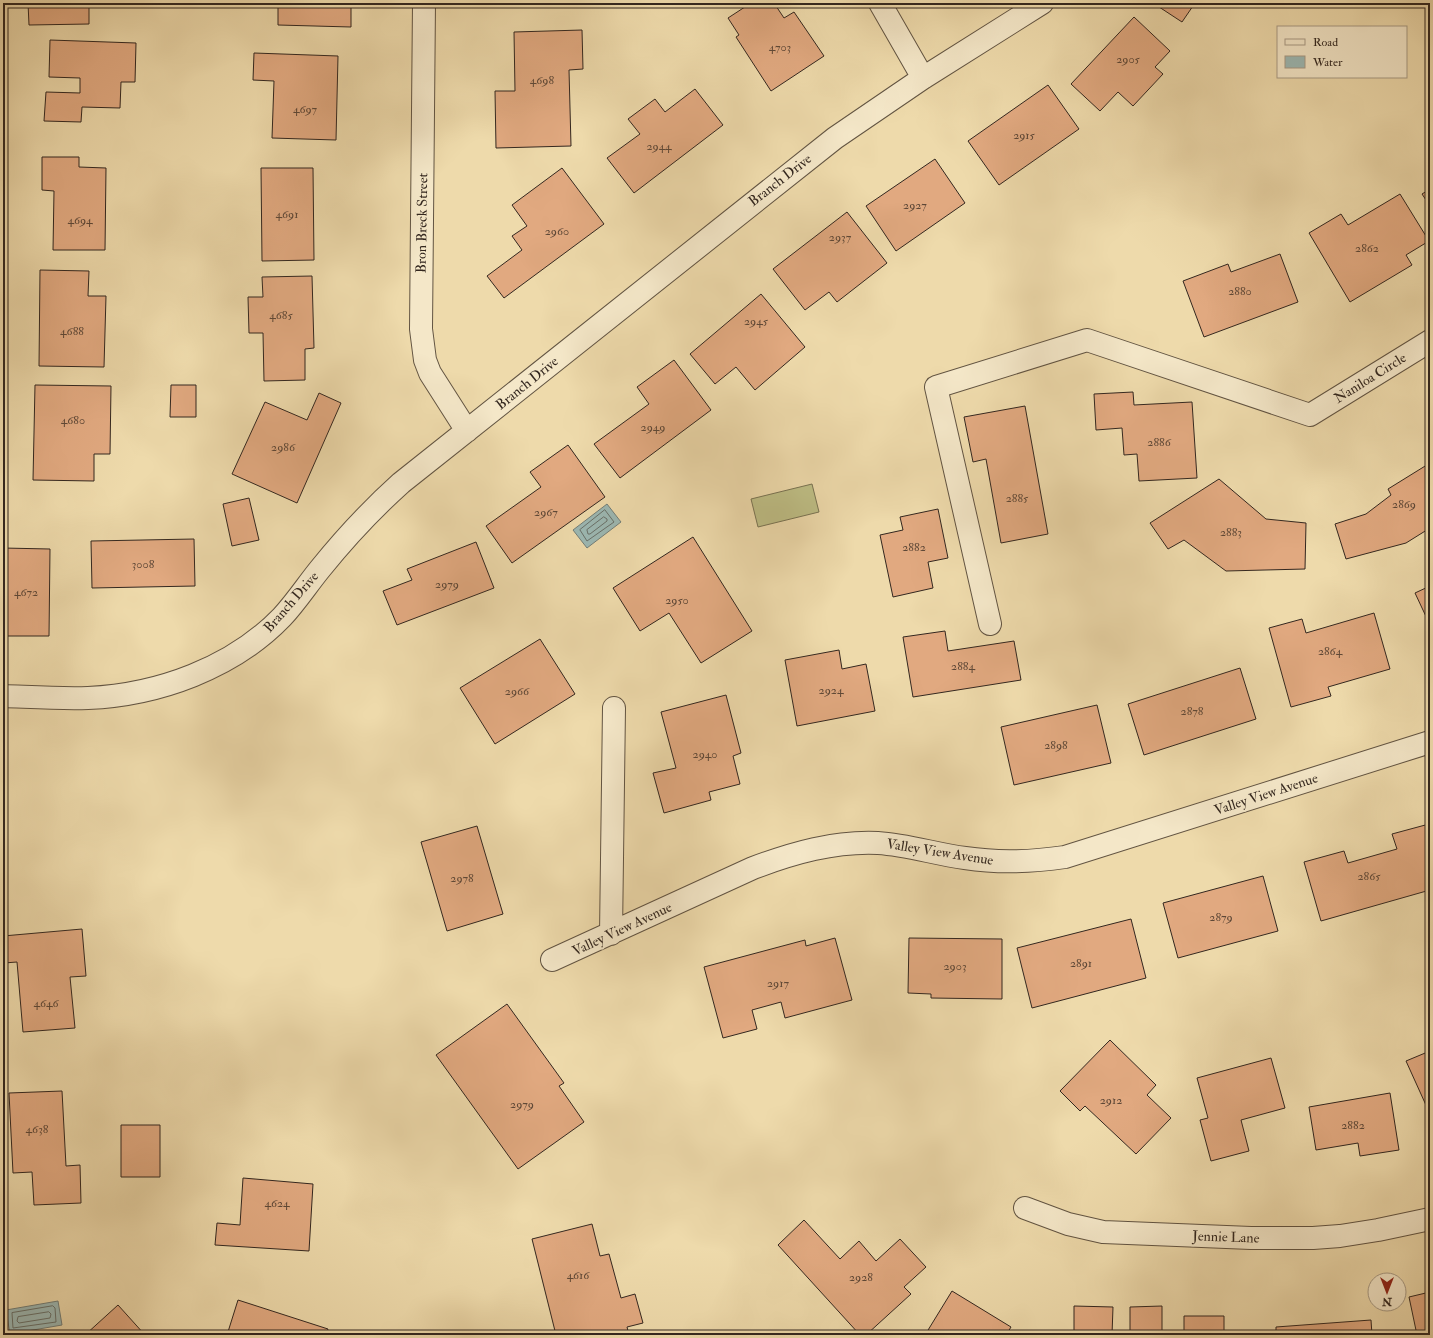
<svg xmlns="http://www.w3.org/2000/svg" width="1433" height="1338" viewBox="0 0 1433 1338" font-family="'IM FELL Double Pica',serif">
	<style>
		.green { fill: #bebe85; stroke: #787252 }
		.water { fill: #9cb8b3; stroke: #727e78 }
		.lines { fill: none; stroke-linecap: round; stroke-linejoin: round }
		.shore { stroke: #687069; stroke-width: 1 }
		.building { fill: #e1a980; stroke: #33271f }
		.minor-casing { stroke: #625442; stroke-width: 24 }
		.minor { stroke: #f4e7c8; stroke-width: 22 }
		.labels { text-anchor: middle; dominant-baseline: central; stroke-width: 4; stroke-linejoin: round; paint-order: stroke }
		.number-label { font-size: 12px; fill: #5e4837 }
		.street-label { font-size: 14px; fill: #33271f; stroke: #f4e7c8 }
	</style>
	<rect width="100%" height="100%" fill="#eedaab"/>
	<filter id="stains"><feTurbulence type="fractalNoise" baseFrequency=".005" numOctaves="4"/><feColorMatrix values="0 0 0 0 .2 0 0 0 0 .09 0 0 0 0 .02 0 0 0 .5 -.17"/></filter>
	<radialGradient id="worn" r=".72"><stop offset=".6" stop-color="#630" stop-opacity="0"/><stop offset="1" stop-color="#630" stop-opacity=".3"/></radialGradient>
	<path class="green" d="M 812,484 L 819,512 L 758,527 L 751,499 Z"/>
	<path class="water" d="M 607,504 L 621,522 L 587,548 L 573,530 Z
		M 58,1301 L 62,1325 L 10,1334 L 6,1310 Z"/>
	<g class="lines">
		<path class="shore" d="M 605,510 L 614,522 L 587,541 L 580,530 Z
			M 604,517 L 607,519 L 607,521 L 590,534 L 588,534 L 587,530 Z
			M 53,1306 L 55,1308 L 56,1322 L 13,1328 L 12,1313 Z
			M 49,1312 L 51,1314 L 50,1318 L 19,1323 L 17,1321 L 18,1317 Z"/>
	</g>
	<path class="building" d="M 28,3 L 89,3 L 89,24 L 29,25 Z
		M 278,3 L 351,3 L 351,27 L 278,25 Z
		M 751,3 L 774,3 L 784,18 L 794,12 L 824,56 L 771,91 L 736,37 L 739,35 L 728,18 Z
		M 1153,3 L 1195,3 L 1182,22 Z
		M 1134,17 L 1170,51 L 1155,67 L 1163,74 L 1133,106 L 1118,92 L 1100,111 L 1071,84 Z
		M 582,30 L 583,69 L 569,70 L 571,146 L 496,148 L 495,91 L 515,91 L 514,32 Z
		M 50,40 L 136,43 L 135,82 L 121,82 L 120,108 L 82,107 L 81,122 L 44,121 L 46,92 L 80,93 L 80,78 L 49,77 Z
		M 254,53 L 338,56 L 336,140 L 272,138 L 274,81 L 253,80 Z
		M 1048,85 L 1079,129 L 999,185 L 968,141 Z
		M 695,89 L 723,125 L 634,193 L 607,158 L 640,134 L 628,119 L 655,99 L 665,112 Z
		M 42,157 L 79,157 L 79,167 L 106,168 L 105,250 L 53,250 L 54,191 L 42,190 Z
		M 935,159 L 965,203 L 896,251 L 866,206 Z
		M 261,168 L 313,168 L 314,260 L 262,261 Z
		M 562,168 L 604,224 L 504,298 L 487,276 L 522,250 L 512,236 L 527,226 L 512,205 Z
		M 1430,189 L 1430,206 L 1422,194 Z
		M 1400,194 L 1429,241 L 1406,255 L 1412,265 L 1350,302 L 1309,233 L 1341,214 L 1348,225 Z
		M 847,212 L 887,263 L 837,302 L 829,292 L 805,310 L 773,269 Z
		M 1280,254 L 1298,302 L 1204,337 L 1183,281 L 1228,264 L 1231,272 Z
		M 40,270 L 89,271 L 88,296 L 106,296 L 104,367 L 39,366 Z
		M 312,276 L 314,348 L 305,349 L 305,380 L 264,381 L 263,333 L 249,333 L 248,297 L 263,297 L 262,277 Z
		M 761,294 L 805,347 L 755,390 L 736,367 L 715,384 L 690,354 Z
		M 674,360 L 711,410 L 620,478 L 594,444 L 649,404 L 637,387 Z
		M 35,385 L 111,386 L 110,454 L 94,454 L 94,481 L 33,480 Z
		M 171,385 L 196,385 L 196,417 L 170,417 Z
		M 1133,392 L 1134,405 L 1192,402 L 1197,478 L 1139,481 L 1137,454 L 1124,455 L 1122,428 L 1096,430 L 1094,394 Z
		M 319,393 L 341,403 L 297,503 L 232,474 L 265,402 L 307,420 Z
		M 1025,406 L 1048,534 L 1001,543 L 986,459 L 973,462 L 964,417 Z
		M 568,445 L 605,497 L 512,563 L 486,526 L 541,487 L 530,472 Z
		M 1430,463 L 1430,528 L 1406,543 L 1346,559 L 1335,524 L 1366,514 L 1391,495 L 1388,489 Z
		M 1219,479 L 1266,519 L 1306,523 L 1305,569 L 1226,571 L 1184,540 L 1168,549 L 1150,523 Z
		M 249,498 L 259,540 L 232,546 L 223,504 Z
		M 938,509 L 948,558 L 928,562 L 933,588 L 893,597 L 880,535 L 903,530 L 900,517 Z
		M 693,537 L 752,631 L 701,663 L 669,613 L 640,631 L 613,588 Z
		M 194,539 L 195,586 L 92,588 L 91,541 Z
		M 476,542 L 494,588 L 397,625 L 383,591 L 412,580 L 407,569 Z
		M 3,548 L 50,549 L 49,636 L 3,636 Z
		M 1430,586 L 1430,625 L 1415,593 Z
		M 1374,613 L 1390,669 L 1328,687 L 1331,696 L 1291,707 L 1269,628 L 1302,619 L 1306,633 Z
		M 945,631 L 948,651 L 1014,641 L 1021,680 L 913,697 L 903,637 Z
		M 540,639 L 575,694 L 495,744 L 460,688 Z
		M 839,650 L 842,669 L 866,664 L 875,711 L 797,726 L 785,660 Z
		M 1240,668 L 1256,719 L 1144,755 L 1128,704 Z
		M 726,695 L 741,753 L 733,756 L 740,784 L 709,792 L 711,800 L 664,813 L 653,773 L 676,768 L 661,712 Z
		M 1097,705 L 1111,763 L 1014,785 L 1001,727 Z
		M 1429,824 L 1430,890 L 1321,921 L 1304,862 L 1344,851 L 1348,863 L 1397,849 L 1392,834 Z
		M 477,826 L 503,914 L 447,931 L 421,842 Z
		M 1263,876 L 1278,931 L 1178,958 L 1163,903 Z
		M 1131,919 L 1146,978 L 1032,1008 L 1017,948 Z
		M 82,929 L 86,976 L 70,977 L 75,1028 L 23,1032 L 17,962 L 4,963 L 3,936 Z
		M 835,938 L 852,1000 L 785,1018 L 781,1002 L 752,1010 L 757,1029 L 723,1038 L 704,967 L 805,940 L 806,946 Z
		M 909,938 L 1002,939 L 1002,999 L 931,998 L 931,994 L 908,993 Z
		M 507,1004 L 564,1083 L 559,1086 L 584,1122 L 518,1169 L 436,1055 Z
		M 1110,1040 L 1156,1085 L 1147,1095 L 1171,1118 L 1136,1154 L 1085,1106 L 1080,1111 L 1060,1091 Z
		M 1430,1051 L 1430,1114 L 1406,1061 Z
		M 1271,1058 L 1285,1108 L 1241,1120 L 1249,1151 L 1211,1161 L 1200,1120 L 1208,1118 L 1197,1078 Z
		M 62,1091 L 66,1166 L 80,1165 L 81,1203 L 34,1205 L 32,1172 L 13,1173 L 9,1093 Z
		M 1390,1093 L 1399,1150 L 1360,1156 L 1358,1143 L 1316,1150 L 1309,1107 Z
		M 121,1125 L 160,1125 L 160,1177 L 121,1177 Z
		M 243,1178 L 313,1184 L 309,1251 L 215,1245 L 217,1223 L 240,1225 Z
		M 804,1220 L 840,1259 L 859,1241 L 876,1261 L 900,1239 L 926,1267 L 904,1287 L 911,1294 L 866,1335 L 860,1335 L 778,1245 Z
		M 592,1224 L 600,1256 L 609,1254 L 621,1298 L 635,1294 L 643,1323 L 627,1327 L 629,1335 L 556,1335 L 532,1239 Z
		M 952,1291 L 1011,1327 L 1006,1335 L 925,1335 Z
		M 1430,1292 L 1430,1335 L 1417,1335 L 1409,1297 Z
		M 238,1300 L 328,1329 L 326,1335 L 227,1335 Z
		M 118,1305 L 145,1335 L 85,1335 Z
		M 1074,1306 L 1113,1307 L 1112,1335 L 1034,1335 L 1034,1332 L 1074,1333 Z
		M 1162,1306 L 1162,1335 L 1130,1335 L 1130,1307 Z
		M 1184,1316 L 1224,1316 L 1224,1335 L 1184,1335 Z
		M 1371,1320 L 1372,1335 L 1276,1335 L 1276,1327 Z"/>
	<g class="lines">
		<g class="minor-casing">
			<path id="minor" d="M 424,3 L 421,329 L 425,360 L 430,373 L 467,431
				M 880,3 L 923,78
				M 990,624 L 936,387 L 1087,340 L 1310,415 L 1430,341
				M 3,696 C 31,697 60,699 88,698 C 158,695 233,668 282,617 C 296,602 307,585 320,569 C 345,538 371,510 401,483 L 835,138 L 923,78 L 1042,3
				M 611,934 L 614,708
				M 552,960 L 753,868 C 793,853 834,841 878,843 C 908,845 935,854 965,858 C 998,863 1031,862 1065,857 L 1430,742
				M 1025,1208 L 1068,1224 L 1103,1232 L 1251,1238 L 1313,1238 L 1340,1236 L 1378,1230 L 1430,1219"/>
		</g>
		<use href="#minor" class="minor"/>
	</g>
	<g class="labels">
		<g class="number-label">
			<text x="780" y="47">4703</text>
			<text x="1128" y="59">2905</text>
			<text x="542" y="80">4698</text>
			<text x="305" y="109">4697</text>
			<text x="1024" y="135">2915</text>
			<text x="659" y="146">2944</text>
			<text x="915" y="205">2927</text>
			<text x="287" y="214">4691</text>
			<text x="80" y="220">4694</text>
			<text x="557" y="231">2960</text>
			<text x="840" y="237">2937</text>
			<text x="1367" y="248">2862</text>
			<text x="1240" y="291">2880</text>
			<text x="281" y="315">4685</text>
			<text x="756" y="321">2945</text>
			<text x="72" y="331">4688</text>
			<text x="73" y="420">4680</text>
			<text x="653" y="427">2949</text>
			<text x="1159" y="442">2886</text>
			<text x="283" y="447">2986</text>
			<text x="1017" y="498">2885</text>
			<text x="1404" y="504">2869</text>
			<text x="546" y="512">2967</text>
			<text x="1231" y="532">2883</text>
			<text x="914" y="547">2882</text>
			<text x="143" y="564">3008</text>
			<text x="447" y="584">2979</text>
			<text x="26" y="592">4672</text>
			<text x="677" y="600">2950</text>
			<text x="1330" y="651">2864</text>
			<text x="963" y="666">2884</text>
			<text x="831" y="690">2924</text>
			<text x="517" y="691">2966</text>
			<text x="1192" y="711">2878</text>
			<text x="1056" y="745">2898</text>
			<text x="705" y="754">2940</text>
			<text x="1369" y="876">2865</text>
			<text x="462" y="878">2978</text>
			<text x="1221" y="917">2879</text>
			<text x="1081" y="963">2891</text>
			<text x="955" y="966">2903</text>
			<text x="778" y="983">2917</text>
			<text x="46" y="1003">4646</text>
			<text x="1111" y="1100">2912</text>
			<text x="522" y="1104">2979</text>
			<text x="1353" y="1125">2882</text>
			<text x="37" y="1129">4638</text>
			<text x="277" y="1203">4624</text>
			<text x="578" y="1275">4616</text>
			<text x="861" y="1277">2928</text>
		</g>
		<g class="street-label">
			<text transform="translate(780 180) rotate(-38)">Branch Drive</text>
			<text transform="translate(422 223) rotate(-89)">Bron Breck Street</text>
			<text transform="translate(1370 378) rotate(-32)">Naniloa Circle</text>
			<text transform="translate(527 383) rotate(-39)">Branch Drive</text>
			<text transform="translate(291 602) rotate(-49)">Branch Drive</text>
			<text transform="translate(1266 794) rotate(-18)">Valley View Avenue</text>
			<text transform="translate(940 852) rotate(9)">Valley View Avenue</text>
			<text transform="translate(622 929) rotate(-25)">Valley View Avenue</text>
			<text transform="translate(1226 1237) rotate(2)">Jennie Lane</text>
		</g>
	</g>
	<rect width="1433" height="1338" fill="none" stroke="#eedaab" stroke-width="16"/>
	<rect x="4" y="4" width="1425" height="1330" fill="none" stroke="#33271f" stroke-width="2"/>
	<rect x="8" y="8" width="1417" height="1322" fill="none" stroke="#33271f"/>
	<rect x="1277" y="26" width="130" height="52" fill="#f4e7c8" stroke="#a79a84"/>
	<rect x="1285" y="39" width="20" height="6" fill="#f4e7c8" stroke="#a79a84"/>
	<text x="1313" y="46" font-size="12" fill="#33271f">Road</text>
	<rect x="1285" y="56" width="20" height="12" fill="#9cb8b3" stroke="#a79a84"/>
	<text x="1313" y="66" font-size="12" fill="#33271f">Water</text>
	<g transform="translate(1387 1292) rotate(180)"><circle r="19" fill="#f4e7c8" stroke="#a79a84"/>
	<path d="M0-3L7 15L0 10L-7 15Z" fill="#8f2418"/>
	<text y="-6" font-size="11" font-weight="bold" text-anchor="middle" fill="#33271f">N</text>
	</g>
	<rect width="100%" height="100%" filter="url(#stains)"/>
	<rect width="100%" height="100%" fill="url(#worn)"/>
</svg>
